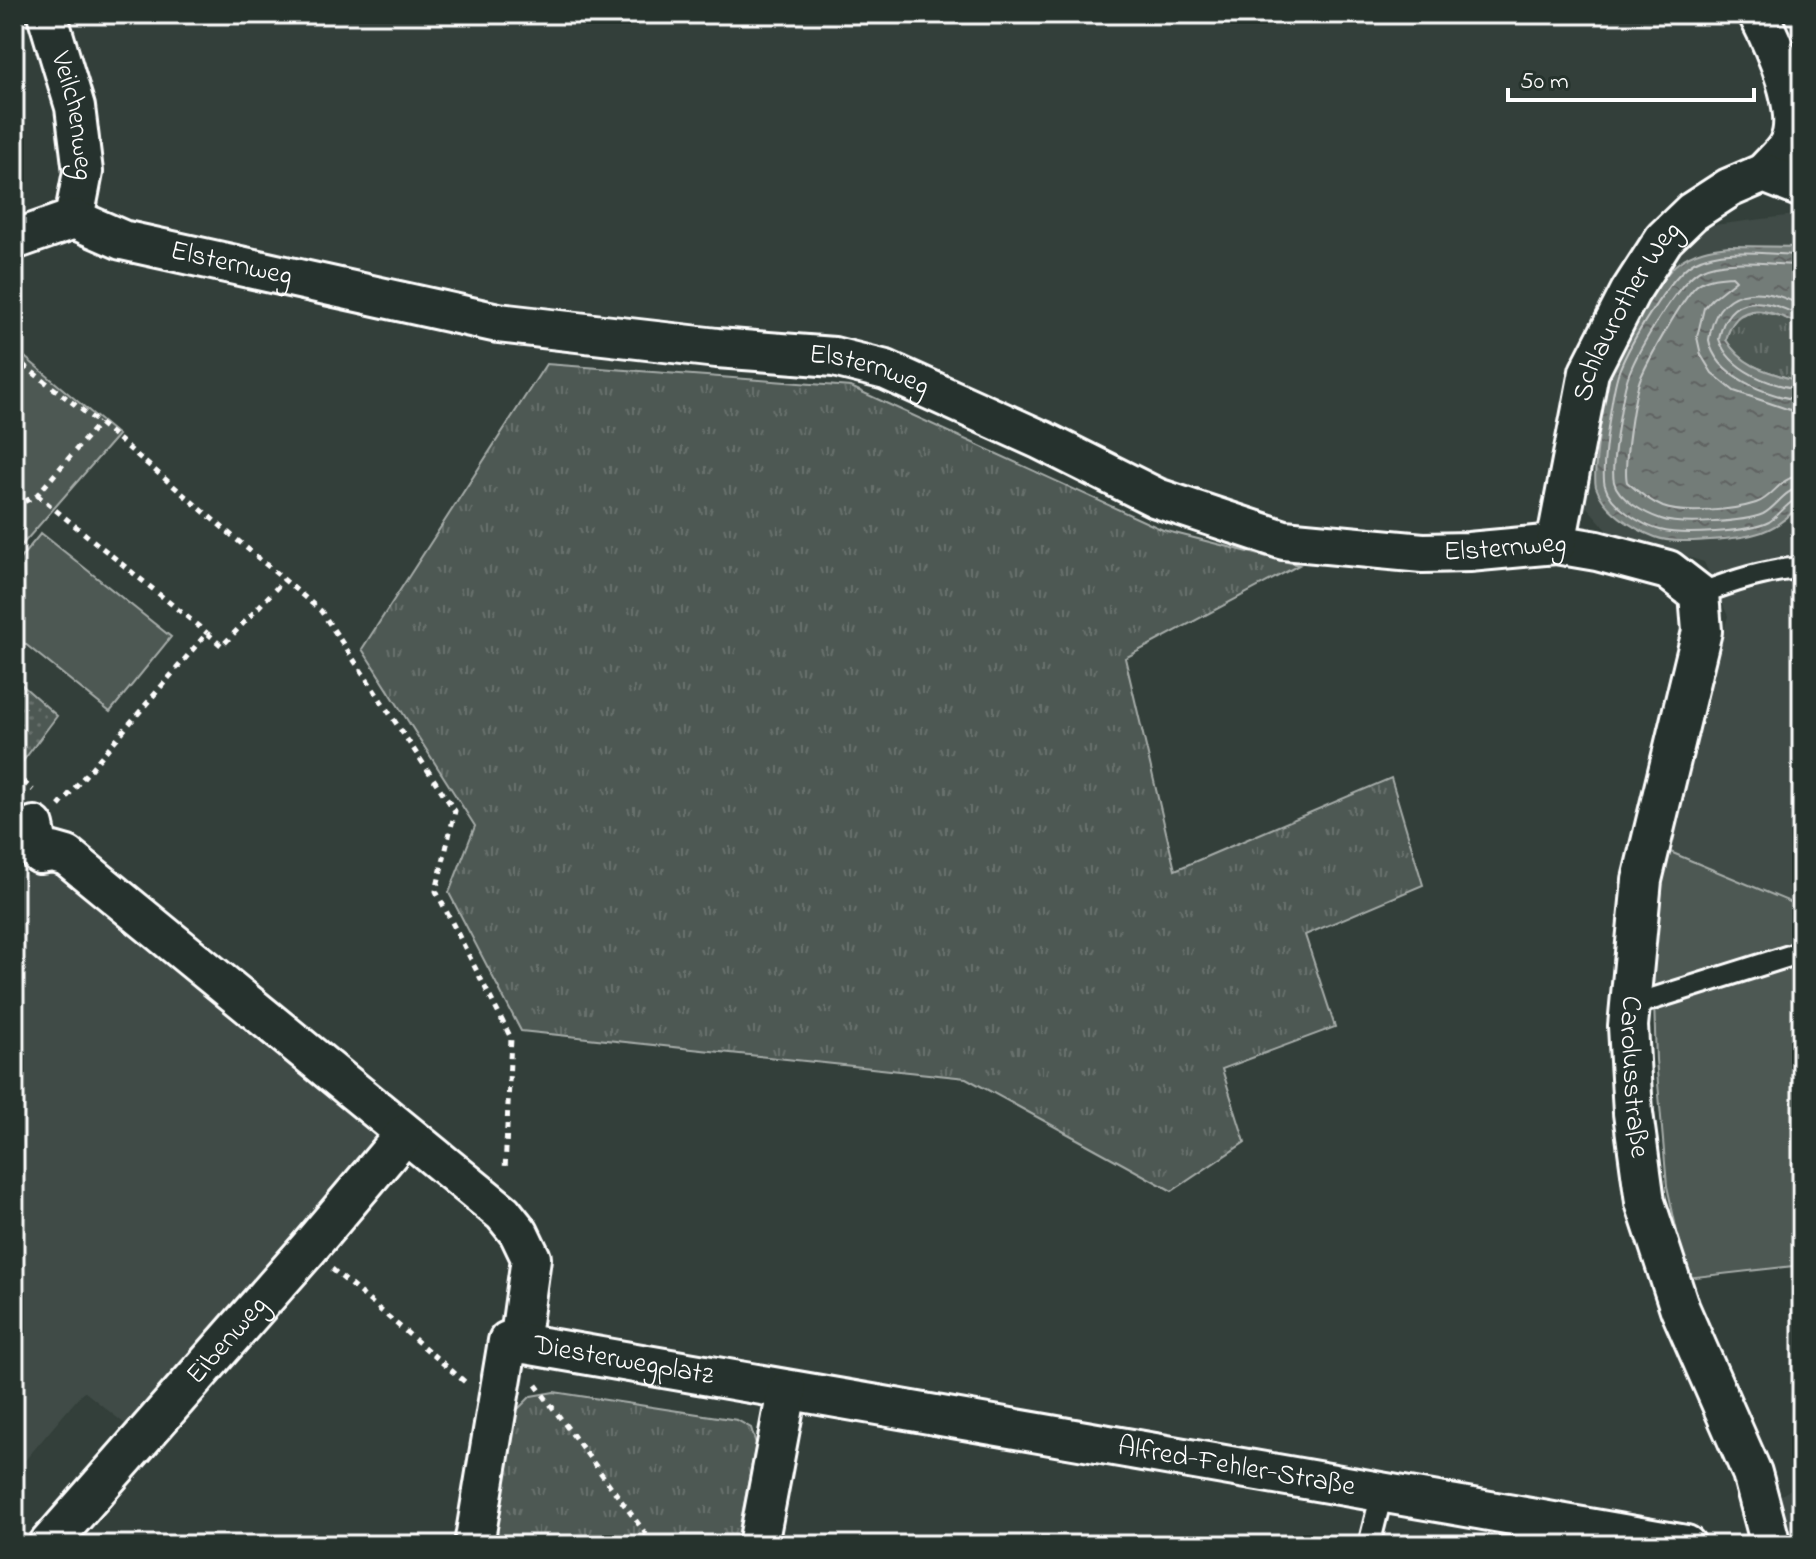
<svg xmlns="http://www.w3.org/2000/svg" width="1816" height="1559" viewBox="0 0 1816 1559" font-family="'Indie Flower',sans-serif">
	<style>
		.built { fill: #404c47 }
		.grass { fill: url(#grass-tufts); stroke: #a6aca9; stroke-width: 2 }
		.park { fill: #4d5853; stroke: #a6aca9; stroke-width: 2 }
		.garden { fill: url(#garden-dots); stroke: #a6aca9; stroke-width: 2 }
		.water { fill: url(#water-ripples); stroke: #abb0ae; stroke-width: 2 }
		.lines { fill: none; stroke-linecap: round; stroke-linejoin: round }
		.shore { stroke: #c7cac9; stroke-width: 2 }
		.lane-casing { stroke: #fff; stroke-width: 26 }
		.street-casing { stroke: #fff; stroke-width: 44 }
		.path { stroke: #fff; stroke-width: 5; stroke-dasharray: 6 6; stroke-linecap: butt }
		.lane { stroke: #26332d; stroke-width: 20 }
		.street { stroke: #26332d; stroke-width: 38 }
		.labels { text-anchor: middle; dominant-baseline: central; stroke-width: 7; stroke-linejoin: round; paint-order: stroke }
		.street-label { font-size: 28px; fill: #fff; stroke: #26332d }
	</style>
	<defs>
		<pattern id="grass-tufts" width="24" height="20" patternUnits="userSpaceOnUse" patternTransform="scale(2)"><rect width="24" height="20" fill="#4d5853"/><path d="M3 7l-1-3M5 7V3M7 7l1-3M15 17l-1-3M17 17v-4M19 17l1-3" fill="none" stroke="#68716d"/></pattern>
		<pattern id="garden-dots" width="8" height="8" patternUnits="userSpaceOnUse" patternTransform="scale(2)"><rect width="8" height="8" fill="#4d5853"/><path d="M2 2h.1M6 6h.1" fill="none" stroke="#68716d" stroke-width="1.8" stroke-linecap="round"/></pattern>
		<pattern id="water-ripples" width="26" height="14" patternUnits="userSpaceOnUse" patternTransform="scale(2)"><rect width="26" height="14" fill="#737b78"/><path d="M2 4q2-2 4 0t4 0M15 11q2-2 4 0t4 0" fill="none" stroke="#606462"/></pattern>
	</defs>
	<rect width="100%" height="100%" fill="#333f3a"/>
	<filter id="ink" filterUnits="userSpaceOnUse"><feTurbulence type="fractalNoise" baseFrequency=".0125" numOctaves="2"/><feDisplacementMap in="SourceGraphic" scale="16" xChannelSelector="R" yChannelSelector="G"/><feConvolveMatrix kernelMatrix="1 2 1 2 8 2 1 2 1" color-interpolation-filters="sRGB"/></filter>
	<g filter="url(#ink)">
		<path class="built" d="M 1802,214 L 1802,1265 L 1667,1186 L 1656,1060 L 1652,943 L 1676,807 L 1728,616 L 1704,562 L 1609,532 L 1586,506 L 1581,472 L 1604,366 L 1684,241 L 1706,226 Z
			M 66,868 L 385,1137 L 130,1428 L 84,1391 L 21,1465 L 14,1524 L 14,877 Z
			M 1802,1482 L 1802,1545 L 1793,1545 L 1777,1498 Z"/>
		<path class="grass" d="M 1759,311 L 1784,317 L 1802,326 L 1802,382 C 1770,372 1745,370 1726,340 C 1731,319 1738,313 1759,311 Z
			M 546,364 L 851,387 L 1163,530 L 1299,565 L 1125,658 L 1175,870 L 1391,778 L 1423,885 L 1305,935 L 1335,1027 L 1222,1069 L 1245,1142 L 1172,1191 L 966,1078 L 521,1031 L 449,893 L 475,826 L 362,649 Z
			M 554,1392 L 737,1420 L 751,1428 L 756,1444 L 736,1545 L 504,1544 L 496,1535 L 491,1522 L 514,1413 L 531,1396 Z"/>
		<path class="park" d="M 14,348 L 118,435 L 14,554 Z
			M 41,533 L 171,637 L 110,712 L 14,635 L 14,566 Z
			M 1668,851 L 1802,907 L 1802,1265 L 1687,1278 L 1667,1186 L 1656,1060 L 1652,943 Z"/>
		<path class="garden" d="M 14,678 L 57,716 L 14,773 Z"/>
		<path class="water" d="M 1729,246 L 1802,247 L 1802,326 C 1772,310 1737,296 1726,340 C 1745,370 1770,372 1802,382 L 1802,502 C 1775,535 1751,537 1710,540 C 1693,541 1671,543 1655,537 C 1634,529 1603,510 1596,487 C 1592,472 1605,389 1610,372 C 1616,352 1662,274 1678,263 C 1694,251 1710,248 1729,246 Z"/>
		<g class="lines">
			<path class="shore" d="M 1802,255 C 1769,255 1724,246 1694,262 C 1670,275 1629,345 1619,371 C 1613,387 1600,471 1605,486 C 1610,505 1641,525 1660,530 C 1681,536 1750,532 1769,522 C 1780,515 1789,499 1802,498
				M 1802,265 C 1774,265 1724,257 1700,270 C 1678,282 1638,350 1629,374 C 1623,389 1610,468 1614,482 C 1618,499 1646,514 1661,519 C 1679,526 1745,522 1763,514 C 1778,506 1784,489 1802,488
				M 1802,306 C 1760,284 1716,285 1709,340 C 1715,376 1769,397 1802,400
				M 1802,317 C 1766,298 1728,290 1719,339 C 1729,371 1771,386 1802,389
				M 1802,412 L 1790,410 L 1734,391 L 1712,373 L 1701,355 L 1697,337 L 1704,308 L 1712,299 L 1736,280 L 1732,276 C 1720,277 1706,277 1696,286 C 1681,301 1650,357 1641,377 C 1634,393 1623,467 1627,482 C 1638,492 1649,501 1663,507 C 1683,515 1735,510 1756,503 C 1775,497 1779,476 1802,476"/>
			<g class="lane-casing">
				<path id="lane" d="M 1699,594 C 1733,581 1766,570 1802,568
					M 1630,1006 L 1802,952
					M 1369,1545 L 1382,1493"/>
			</g>
			<g class="street-casing">
				<g id="street">
					<path id="s1" d="M 47,14 L 75,107 L 83,172 L 74,219"/>
					<path d="M 1758,14 C 1773,43 1806,114 1788,145 C 1783,155 1771,164 1764,173"/>
					<path id="s2" d="M 14,240 L 74,219 L 122,240 L 498,323 L 717,348 L 834,357 L 886,370 L 1041,440 L 1157,498 L 1284,540 L 1423,553 L 1469,552 L 1556,544 L 1597,551 L 1668,570 L 1699,594 L 1702,631 L 1642,880 L 1628,1026 L 1633,1113 L 1645,1202 L 1680,1309 L 1752,1473 L 1771,1545"/>
					<path id="s3" d="M 1556,544 L 1589,372 L 1630,292 L 1664,239 L 1692,212 L 1729,188 L 1764,173 L 1802,188"/>
					<path d="M 34,826 L 40,854 L 53,852 L 67,856 L 503,1213 L 519,1233 L 531,1258 L 519,1344"/>
					<path id="s4" d="M 48,1545 L 308,1249 L 405,1134"/>
					<path id="s5" d="M 474,1545 L 508,1341 L 1686,1545"/>
					<path d="M 758,1545 L 787,1391"/>
				</g>
			</g>
			<path class="path" d="M 14,358 L 99,423 L 321,611 L 455,811 L 436,891 L 511,1038 L 505,1171
				M 37,495 L 207,633
				M 14,507 L 37,495 L 99,423
				M 14,774 L 33,790
				M 59,806 L 207,633 L 222,646 L 284,580
				M 332,1269 L 465,1382
				M 536,1385 L 654,1545"/>
			<use href="#lane" class="lane"/>
			<use href="#street" class="street"/>
		</g>
	</g>
	<g class="labels">
		<g class="street-label">
			<text stroke="none"><textPath href="#s1" startOffset="106">Veilchenweg</textPath></text>
			<text stroke="none"><textPath href="#s2" startOffset="228">Elsternweg</textPath></text>
			<text stroke="none"><textPath href="#s3" startOffset="246">Schlaurother Weg</textPath></text>
			<text stroke="none"><textPath href="#s2" startOffset="876">Elsternweg</textPath></text>
			<text stroke="none"><textPath href="#s2" startOffset="1548">Elsternweg</textPath></text>
			<text stroke="none"><textPath href="#s2" startOffset="2244">Carolusstraße</textPath></text>
			<text stroke="none"><textPath href="#s4" startOffset="272">Eibenweg</textPath></text>
			<text stroke="none"><textPath href="#s5" startOffset="324">Diesterwegplatz</textPath></text>
			<text stroke="none"><textPath href="#s5" startOffset="946">Alfred-Fehler-Straße</textPath></text>
		</g>
	</g>
	<rect width="1816" height="1559" fill="none" stroke="#26332d" stroke-width="48"/>
	<rect x="24" y="24" width="1768" height="1511" fill="none" stroke="#fff" stroke-width="3" filter="url(#ink)"/>
	<path d="M1508 88v12h246v-12" fill="none" stroke="#ffffff" stroke-width="4"/>
	<text x="1520" y="88" font-size="24" fill="#ffffff" stroke="#26332d" stroke-width="6" paint-order="stroke">50 m</text>
</svg>
